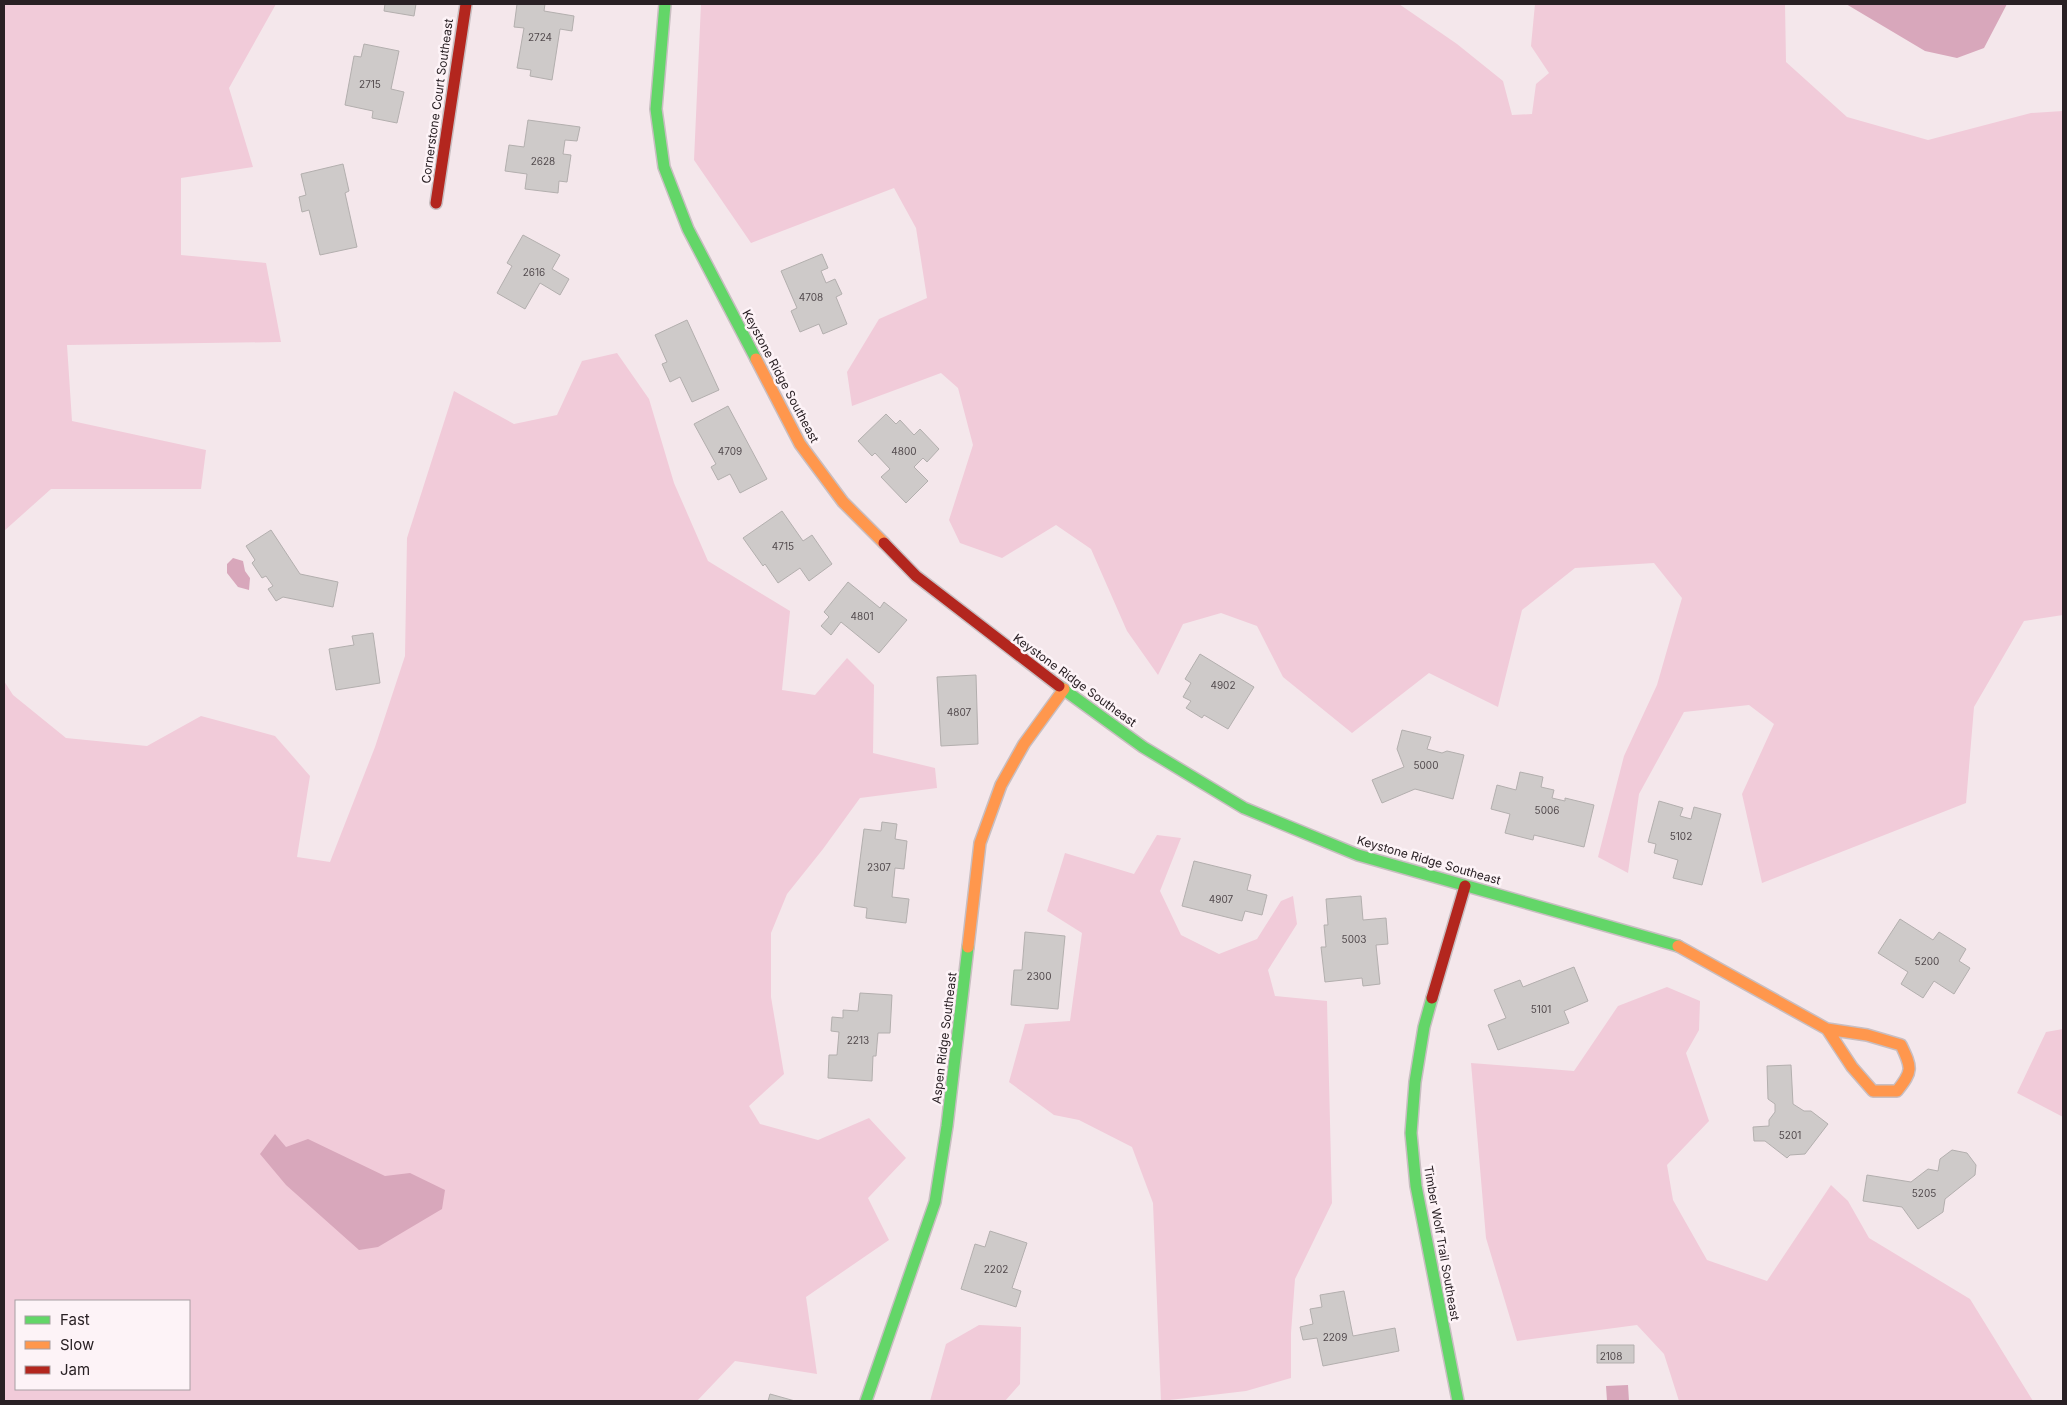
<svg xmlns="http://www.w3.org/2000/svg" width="2067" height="1405" viewBox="0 0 2067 1405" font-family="Inter,sans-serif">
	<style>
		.green { fill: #f1cbd9; fill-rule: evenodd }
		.water { fill: #d8a7bb }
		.building { fill: #cecac9; stroke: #b3afae }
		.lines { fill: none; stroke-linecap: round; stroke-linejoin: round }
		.fast-casing { stroke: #c8bec1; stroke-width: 14 }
		.slow-casing { stroke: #c8bec1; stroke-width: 14 }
		.jam-casing { stroke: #c8bec1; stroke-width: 14 }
		.fast { stroke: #63d668; stroke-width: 11 }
		.slow { stroke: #ff974d; stroke-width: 11 }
		.jam { stroke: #b3261e; stroke-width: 11 }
		.labels { text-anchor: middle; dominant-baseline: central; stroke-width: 5; stroke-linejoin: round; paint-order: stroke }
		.number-label { font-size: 10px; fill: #524a4d }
		.street-label { font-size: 12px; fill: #292024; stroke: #fdf3f7 }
	</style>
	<rect width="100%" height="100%" fill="#f4e7eb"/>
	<path class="green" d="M 4,4 L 276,4 L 229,88 L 253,167 L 181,178 L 181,255 L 266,263 L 281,342 L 67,345 L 72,421 L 206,450 L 201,489 L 51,489 L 4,531 Z
		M 701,4 L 1399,4 L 1457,44 L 1503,81 L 1512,115 L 1532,114 L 1536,84 L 1549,73 L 1531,46 L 1535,4 L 1785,4 L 1786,62 L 1847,117 L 1928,140 L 2031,113 L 2063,111 L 2063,615 L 2024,621 L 1974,707 L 1966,803 L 1762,883 L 1742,794 L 1774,724 L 1749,705 L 1684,712 L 1639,794 L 1628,873 L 1598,857 L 1624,756 L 1657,685 L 1682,598 L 1654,563 L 1575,568 L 1522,610 L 1498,707 L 1429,673 L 1352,733 L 1283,677 L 1257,626 L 1221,613 L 1183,624 L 1158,675 L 1127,631 L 1091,549 L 1056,525 L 1002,558 L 960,543 L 949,520 L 973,445 L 958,388 L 941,373 L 852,406 L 847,372 L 879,319 L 927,298 L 916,228 L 894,188 L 751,243 L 694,160 Z
		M 617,353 L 649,399 L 674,483 L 708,561 L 790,611 L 782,690 L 815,695 L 847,658 L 874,685 L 873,753 L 935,768 L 937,788 L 860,798 L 823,849 L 787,894 L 771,933 L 771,997 L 784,1074 L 749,1106 L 760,1124 L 818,1140 L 869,1118 L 906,1158 L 868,1198 L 889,1240 L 806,1297 L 817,1374 L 735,1361 L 697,1401 L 4,1401 L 4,681 L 13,695 L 66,738 L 147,746 L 201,716 L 275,736 L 310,776 L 297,857 L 330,862 L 375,747 L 405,656 L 407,538 L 454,391 L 514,424 L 557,415 L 582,361 ZM 16,1301 L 189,1301 L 189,1389 L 16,1389 Z
		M 1157,835 L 1181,838 L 1160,891 L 1181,935 L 1219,954 L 1257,939 L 1281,901 L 1293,896 L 1297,924 L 1268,970 L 1275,996 L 1327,1001 L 1332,1203 L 1295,1279 L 1291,1333 L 1291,1378 L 1246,1391 L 1161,1401 L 1153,1203 L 1132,1147 L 1079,1120 L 1054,1115 L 1009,1082 L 1025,1024 L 1070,1021 L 1082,933 L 1047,911 L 1065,853 L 1134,874 Z
		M 1667,987 L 1700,1001 L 1699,1030 L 1686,1053 L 1709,1121 L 1667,1165 L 1673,1200 L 1707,1260 L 1767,1281 L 1831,1185 L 1848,1201 L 1869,1238 L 1970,1299 L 2033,1401 L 1679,1401 L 1664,1354 L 1637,1325 L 1517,1341 L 1486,1238 L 1471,1063 L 1574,1071 L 1618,1006 Z
		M 2063,1029 L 2063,1117 L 2017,1093 L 2046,1032 Z
		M 979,1325 L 1021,1327 L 1020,1384 L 1005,1401 L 930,1401 L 946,1344 Z"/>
	<path class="water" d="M 1846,4 L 2007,4 L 1984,48 L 1957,58 L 1925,51 Z
		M 233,558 L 243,561 L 245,571 L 250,578 L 249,590 L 238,587 L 227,573 L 227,564 Z
		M 275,1134 L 286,1147 L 308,1139 L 385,1176 L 410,1173 L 445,1190 L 442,1209 L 378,1247 L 359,1250 L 286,1185 L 260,1154 Z
		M 1628,1385 L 1629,1401 L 1607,1401 L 1606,1386 Z"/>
	<path class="building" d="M 385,4 L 416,4 L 414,16 L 384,11 Z
		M 517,4 L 545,4 L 544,11 L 574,16 L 572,31 L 560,29 L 552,80 L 530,76 L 531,70 L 517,68 L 524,28 L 514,27 Z
		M 364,44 L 399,51 L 391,89 L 404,92 L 397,123 L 372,118 L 373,111 L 345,105 L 354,56 L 361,57 Z
		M 528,120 L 580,127 L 577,141 L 565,140 L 563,154 L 571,155 L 567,182 L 559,181 L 558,193 L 525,189 L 527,174 L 505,171 L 509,145 L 524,147 Z
		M 343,164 L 349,191 L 345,193 L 357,247 L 320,255 L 309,210 L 302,212 L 299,197 L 306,195 L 301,174 Z
		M 523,235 L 560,255 L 552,269 L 569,279 L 560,295 L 540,283 L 525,309 L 497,293 L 512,266 L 507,263 Z
		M 822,254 L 828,268 L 821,271 L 826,283 L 835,279 L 842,294 L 836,297 L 847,324 L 823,334 L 819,324 L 800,332 L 791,311 L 797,308 L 781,271 Z
		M 687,320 L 719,390 L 692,402 L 680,377 L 670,382 L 662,364 L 667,362 L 655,335 Z
		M 728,406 L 767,479 L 740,493 L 730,474 L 718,480 L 711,467 L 716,464 L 694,424 Z
		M 886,414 L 896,424 L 900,420 L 914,435 L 920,429 L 939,449 L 927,462 L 923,458 L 914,467 L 928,481 L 906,503 L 881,477 L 890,469 L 875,453 L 872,456 L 858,441 Z
		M 782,511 L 803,541 L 812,535 L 832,564 L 809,581 L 800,568 L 778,583 L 765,564 L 763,566 L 743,538 Z
		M 271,530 L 300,574 L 338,582 L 333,607 L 283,597 L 276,601 L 268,589 L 273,586 L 266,576 L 262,578 L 252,563 L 255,560 L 246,546 Z
		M 848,582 L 880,608 L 884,602 L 907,620 L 879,653 L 841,622 L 831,635 L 821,626 L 829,617 L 824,612 Z
		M 373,633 L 380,683 L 336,690 L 329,649 L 354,645 L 352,636 Z
		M 1200,654 L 1254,687 L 1228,729 L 1204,715 L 1202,718 L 1186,708 L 1191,701 L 1183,697 L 1191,683 L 1185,679 Z
		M 976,675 L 978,744 L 941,746 L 937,677 Z
		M 1402,730 L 1431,737 L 1427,749 L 1442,753 L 1447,751 L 1464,755 L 1453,799 L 1415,789 L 1382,803 L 1372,780 L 1404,767 L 1397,749 Z
		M 1520,772 L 1543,777 L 1541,787 L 1554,790 L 1552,798 L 1565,801 L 1565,798 L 1594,805 L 1584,847 L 1534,835 L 1533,840 L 1505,833 L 1510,814 L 1491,809 L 1497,785 L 1516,790 Z
		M 1659,801 L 1683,808 L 1680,816 L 1691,819 L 1694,807 L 1721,814 L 1702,885 L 1673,878 L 1678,860 L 1654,853 L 1656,844 L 1648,842 Z
		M 882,822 L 897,824 L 895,839 L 907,841 L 904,869 L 895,868 L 892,897 L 909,899 L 906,923 L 866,918 L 867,908 L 854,906 L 864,829 L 881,831 Z
		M 1194,861 L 1251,875 L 1247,890 L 1267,895 L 1262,915 L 1245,911 L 1242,921 L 1182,906 Z
		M 1361,896 L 1363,920 L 1386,918 L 1388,944 L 1376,945 L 1380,984 L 1363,986 L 1362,978 L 1325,982 L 1321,947 L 1326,947 L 1324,925 L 1328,925 L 1326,899 Z
		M 1900,919 L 1933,940 L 1939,932 L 1966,949 L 1959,961 L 1970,968 L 1954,994 L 1934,981 L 1923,998 L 1901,984 L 1908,972 L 1878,953 Z
		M 1025,932 L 1065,936 L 1058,1009 L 1011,1005 L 1014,970 L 1022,970 Z
		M 1574,967 L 1588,1001 L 1564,1011 L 1569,1023 L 1498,1050 L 1488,1025 L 1506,1018 L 1494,990 L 1520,980 L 1523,987 Z
		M 860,993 L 892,995 L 890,1033 L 878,1033 L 876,1056 L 873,1056 L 872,1081 L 828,1078 L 829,1055 L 837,1055 L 839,1032 L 831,1031 L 832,1017 L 843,1018 L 843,1010 L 858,1011 Z
		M 1791,1065 L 1793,1104 L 1804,1111 L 1811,1111 L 1828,1124 L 1805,1154 L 1790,1155 L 1787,1158 L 1765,1141 L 1754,1141 L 1753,1127 L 1769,1126 L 1769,1120 L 1775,1112 L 1775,1104 L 1768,1099 L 1767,1066 Z
		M 1952,1150 L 1967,1153 L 1976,1165 L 1975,1175 L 1945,1199 L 1943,1212 L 1918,1229 L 1902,1207 L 1863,1201 L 1867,1175 L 1911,1182 L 1928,1169 L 1938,1171 L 1940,1159 Z
		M 990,1231 L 1027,1243 L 1012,1288 L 1021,1291 L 1016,1307 L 961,1289 L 975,1244 L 985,1247 Z
		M 1344,1291 L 1353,1336 L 1395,1328 L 1399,1351 L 1323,1366 L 1317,1338 L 1303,1340 L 1300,1327 L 1313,1324 L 1310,1309 L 1322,1307 L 1320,1295 Z
		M 1597,1345 L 1634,1345 L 1634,1363 L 1597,1363 Z
		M 770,1394 L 795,1401 L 768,1401 Z"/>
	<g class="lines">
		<g class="fast-casing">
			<path id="fast" d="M 665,4 L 656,109 L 664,167 L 688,229 L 756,359
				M 1059,686 L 1143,747 L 1244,808 L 1358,855 L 1678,946
				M 1432,998 L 1424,1027 L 1415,1082 L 1411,1133 L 1416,1186 L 1458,1401
				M 866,1401 L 935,1202 L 947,1126 L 968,947"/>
		</g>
		<g class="slow-casing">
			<path id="slow" d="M 756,359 L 800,444 L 843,502 L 884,543
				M 1678,946 L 1827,1029 L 1867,1035 L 1901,1045 C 1912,1068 1913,1071 1897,1091 L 1873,1091 L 1852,1067 L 1827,1029
				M 968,947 L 980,843 L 1001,785 L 1024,744 L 1064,689"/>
		</g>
		<g class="jam-casing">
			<path id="jam" d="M 436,203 L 466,4
				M 884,543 L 916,576 L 1059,686
				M 1432,998 L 1465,886"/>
		</g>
		<use href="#fast" class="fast"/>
		<use href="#slow" class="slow"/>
		<use href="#jam" class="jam"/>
	</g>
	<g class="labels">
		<g class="number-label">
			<text x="540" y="37">2724</text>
			<text x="370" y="84">2715</text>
			<text x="543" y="161">2628</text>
			<text x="534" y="272">2616</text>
			<text x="811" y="297">4708</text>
			<text x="730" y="451">4709</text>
			<text x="904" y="451">4800</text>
			<text x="783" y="546">4715</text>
			<text x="862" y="616">4801</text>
			<text x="1223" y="685">4902</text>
			<text x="959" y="712">4807</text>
			<text x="1426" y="765">5000</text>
			<text x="1547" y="810">5006</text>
			<text x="1681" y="836">5102</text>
			<text x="879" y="867">2307</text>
			<text x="1221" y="899">4907</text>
			<text x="1354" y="939">5003</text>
			<text x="1927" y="961">5200</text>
			<text x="1039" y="976">2300</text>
			<text x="1541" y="1009">5101</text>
			<text x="858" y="1040">2213</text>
			<text x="1790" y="1135">5201</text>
			<text x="1924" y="1193">5205</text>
			<text x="996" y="1269">2202</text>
			<text x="1335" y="1337">2209</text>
			<text x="1611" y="1356">2108</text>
		</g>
		<g class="street-label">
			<text transform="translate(437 101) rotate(-82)">Cornerstone Court Southeast</text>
			<text transform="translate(781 376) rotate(62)">Keystone Ridge Southeast</text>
			<text transform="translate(1075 680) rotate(36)">Keystone Ridge Southeast</text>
			<text transform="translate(1429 860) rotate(16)">Keystone Ridge Southeast</text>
			<text transform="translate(944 1038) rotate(-83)">Aspen Ridge Southeast</text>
			<text transform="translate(1442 1243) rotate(80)">Timber Wolf Trail Southeast</text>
		</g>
	</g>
	<rect width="2067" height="1405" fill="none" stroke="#292024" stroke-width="10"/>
	<rect x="15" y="1300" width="175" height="90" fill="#fdf3f7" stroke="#a89fa3"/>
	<rect x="25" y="1316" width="25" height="8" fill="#63d668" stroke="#a89fa3"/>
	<text x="60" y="1325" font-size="15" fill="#292024">Fast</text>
	<rect x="25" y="1341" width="25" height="8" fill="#ff974d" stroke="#a89fa3"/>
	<text x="60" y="1350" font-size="15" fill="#292024">Slow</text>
	<rect x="25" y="1366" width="25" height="8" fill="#b3261e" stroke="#a89fa3"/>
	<text x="60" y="1375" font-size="15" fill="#292024">Jam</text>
</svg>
